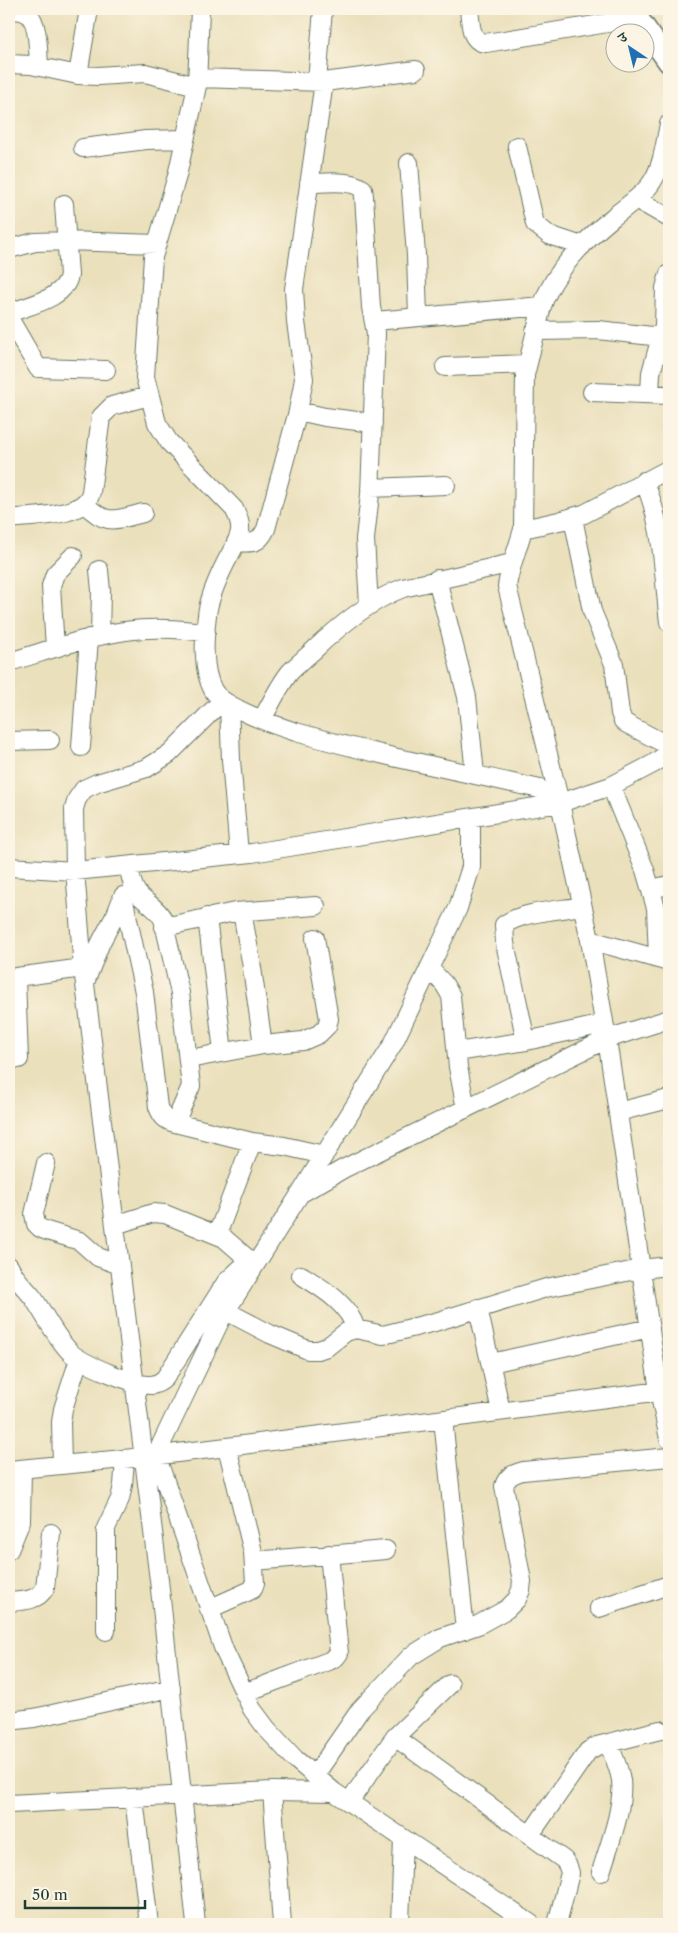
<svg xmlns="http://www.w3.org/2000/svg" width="678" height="1933" viewBox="0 0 678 1933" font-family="'Libre Caslon Text','Noto Serif Devanagari',serif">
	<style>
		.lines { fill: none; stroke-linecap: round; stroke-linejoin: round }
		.minor-casing { stroke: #667664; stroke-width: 20 }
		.tertiary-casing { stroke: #667664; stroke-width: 24 }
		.minor { stroke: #fff; stroke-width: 18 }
		.tertiary { stroke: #fff; stroke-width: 21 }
	</style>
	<rect width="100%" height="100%" fill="#fcf5e5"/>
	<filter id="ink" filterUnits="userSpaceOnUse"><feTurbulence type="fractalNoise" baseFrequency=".02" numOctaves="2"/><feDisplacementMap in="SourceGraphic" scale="10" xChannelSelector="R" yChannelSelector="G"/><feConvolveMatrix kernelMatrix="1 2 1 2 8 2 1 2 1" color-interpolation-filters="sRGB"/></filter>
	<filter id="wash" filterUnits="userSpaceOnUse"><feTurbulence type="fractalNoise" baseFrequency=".0096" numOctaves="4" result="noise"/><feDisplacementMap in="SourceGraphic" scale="20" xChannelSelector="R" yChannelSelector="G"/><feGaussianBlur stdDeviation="1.12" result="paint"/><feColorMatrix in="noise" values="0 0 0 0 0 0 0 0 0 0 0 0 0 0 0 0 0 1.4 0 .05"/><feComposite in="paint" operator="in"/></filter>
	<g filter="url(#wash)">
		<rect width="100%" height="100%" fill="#ebe0bc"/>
	</g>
	<g filter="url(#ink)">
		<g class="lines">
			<g class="minor-casing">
				<path id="minor" d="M 200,9 L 197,86 L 177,176 L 153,257 L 145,377 L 157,423 L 169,442 L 234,509 C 238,516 241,523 240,531 C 238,542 231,552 226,562 C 218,578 209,597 207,615 C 204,636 202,670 213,690 C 222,707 277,726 296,732 C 375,755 459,771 540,789 L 560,803 L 611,786 L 653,764 L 669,753
					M 469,9 C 471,22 469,42 486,43 L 638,18
					M 9,10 C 15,10 23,10 28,14 C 39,22 38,54 39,67
					M 9,64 L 31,65 L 78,75 L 98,76 L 145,73 L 197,86
					M 78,75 L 89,9
					M 198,78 L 324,82 L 416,70
					M 317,82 L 323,9
					M 669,124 C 665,143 663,165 652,182 C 643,196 625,207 612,218 C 584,241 554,271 542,306 L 525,375 L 523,529 C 518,548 510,566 507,586 L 560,803 L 590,940 L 607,1039 L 659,1391 L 669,1439
					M 517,146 L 535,224 L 549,235 L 582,246
					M 83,148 L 146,140 L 185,139
					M 409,163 L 416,255 L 418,317
					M 309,183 C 325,183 350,179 363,189 L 364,196 L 371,307 L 376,333 L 370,494 L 365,539 L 369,605
					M 636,199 L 669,218
					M 9,249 L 35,242 L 67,241 L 157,244
					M 9,313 C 29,305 65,299 69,275 L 64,204
					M 9,318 L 38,368 L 106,370
					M 375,321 L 542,306
					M 535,331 L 598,330 L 661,337
					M 445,367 L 527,364
					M 592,392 L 669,395
					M 650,394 L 651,373 L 664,326 L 665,288 L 669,274
					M 298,411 L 325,417 L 373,423
					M 644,481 C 664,526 663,575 669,622
					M 370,488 L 446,485
					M 85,504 C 106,526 115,520 143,513
					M 573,518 L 592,611 L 614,664 L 620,713 L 623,721 L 627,724 L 669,746
					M 9,519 C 30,516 86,518 91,492 L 101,417 L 112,406 L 149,396
					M 523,529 L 559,521 L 584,514 L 669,469
					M 236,542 C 252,543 258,545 266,529 L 298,411 L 304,379 L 296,322 L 294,289 L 324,82
					M 99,570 L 101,591 L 100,636
					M 437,579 L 467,697 L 475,774
					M 55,648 L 51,586 L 55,574 L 73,556
					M 9,662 C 47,651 85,637 125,631 C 152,627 178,629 206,632
					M 229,704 L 231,760 L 239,854
					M 263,718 C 271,703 279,686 290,672 C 297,665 305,658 313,651 C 339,626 369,601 403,588 L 512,563
					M 9,741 L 50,740
					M 81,747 L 89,638
					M 611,786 L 645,870 L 656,908 L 658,958
					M 128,866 C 131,876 132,889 140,896 C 148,904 157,908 163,919 L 180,993 L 191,1086 L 175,1123
					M 9,867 L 75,871 L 252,853 L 560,803
					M 651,889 L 669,885
					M 123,897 L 144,992 L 158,1107 C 162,1117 165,1120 175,1123 L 252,1142 L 284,1146 L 324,1155
					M 242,912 L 251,961 L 263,1045
					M 207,917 L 223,1052
					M 164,927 L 235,912 L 316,906
					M 590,940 L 669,962
					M 429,968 L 444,984 L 451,996 L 458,1067 L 466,1109
					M 9,978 L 83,968
					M 16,978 L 19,1059
					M 86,980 L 101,942 L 116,914 L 123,896
					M 526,1041 L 505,943 L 504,925 C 520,912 561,910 582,906
					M 457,1052 L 526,1041 L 604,1024
					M 189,1059 L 263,1045 L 303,1041 L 319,1034 L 327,1026 L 329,1019 L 315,938
					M 618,1112 L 669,1099
					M 46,1163 L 34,1214 L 36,1224 L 40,1228 L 47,1231 L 80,1241 L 98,1257 L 120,1265
					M 302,1191 L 393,1044 L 458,908 L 471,867 L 471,818
					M 115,1225 L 153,1213 L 165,1214 L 224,1238 L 255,1265
					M 217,1235 L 252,1142
					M 9,1266 C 15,1280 26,1288 34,1299 C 46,1317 56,1338 71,1353 C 83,1364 136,1386 152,1385 C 158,1384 161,1382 165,1378 L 226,1282 L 240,1269 L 255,1265
					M 301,1275 C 323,1289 348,1303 356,1329
					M 478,1308 L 501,1411
					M 226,1311 L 270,1334 L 308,1350 L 318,1350 L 327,1347 L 346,1332 L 356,1329 L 383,1335 L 435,1322 L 546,1288 L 641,1269 L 669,1266
					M 491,1363 L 650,1328
					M 443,1419 L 465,1630
					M 62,1465 L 61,1422 L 63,1409 L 79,1359
					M 9,1470 L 144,1457 L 227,1447 L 669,1390
					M 9,1550 L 21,1521 L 22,1469
					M 254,1561 L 386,1550
					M 9,1602 C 23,1601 38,1601 45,1588 L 51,1533
					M 599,1608 L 669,1585
					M 209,1609 L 247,1592 L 253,1589 L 255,1583 L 253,1552 L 227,1447
					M 106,1631 L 106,1528 L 120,1499 L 123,1485 L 125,1459
					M 244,1693 L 329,1661 L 336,1657 L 339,1653 L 329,1554
					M 9,1721 L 34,1718 L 171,1688
					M 395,1737 L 564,1860 L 568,1866 L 570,1873 L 557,1924
					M 315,1775 L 360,1710 L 411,1656 L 440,1638 L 478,1625 L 507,1609 L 517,1599 L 521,1590 L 522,1581 L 504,1486 C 507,1476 513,1474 523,1471 L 669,1457
					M 272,1791 L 282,1924
					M 134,1798 L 149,1924
					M 349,1802 L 395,1737 L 450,1684
					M 9,1804 L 272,1791 L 334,1792
					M 530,1835 L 588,1751 L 597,1746 L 660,1730
					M 601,1872 C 609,1845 624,1808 621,1780 C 619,1767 613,1755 608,1743
					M 196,1924 L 159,1580 L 83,968 L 75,871 L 74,809 L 77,799 L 84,789 L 97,783 L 147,768 L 169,754 L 222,701
					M 400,1924 L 403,1838
					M 531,1924 L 334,1792 L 295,1759 L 267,1729 L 252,1709 L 224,1650 L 156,1455 L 221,1319 L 300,1194 L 343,1169 L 607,1039 L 669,1019"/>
			</g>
			<g class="tertiary-casing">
				<path id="tertiary" d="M 631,9 L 669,62"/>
			</g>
			<use href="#minor" class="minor"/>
			<use href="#tertiary" class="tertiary"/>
		</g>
	</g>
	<rect width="678" height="1933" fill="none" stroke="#fcf5e5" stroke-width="30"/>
	<g transform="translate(630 48) rotate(325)"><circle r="24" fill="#fcf5e5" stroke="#a4ab9e"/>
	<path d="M0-4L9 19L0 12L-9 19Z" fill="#1f6fb2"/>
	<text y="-8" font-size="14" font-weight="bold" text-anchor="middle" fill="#1f3d34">उ</text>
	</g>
	<path d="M25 1900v8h120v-8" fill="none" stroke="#1f3d34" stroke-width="2.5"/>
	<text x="32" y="1900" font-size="15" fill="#1f3d34" stroke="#fcf5e5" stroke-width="4" paint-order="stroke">50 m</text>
</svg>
